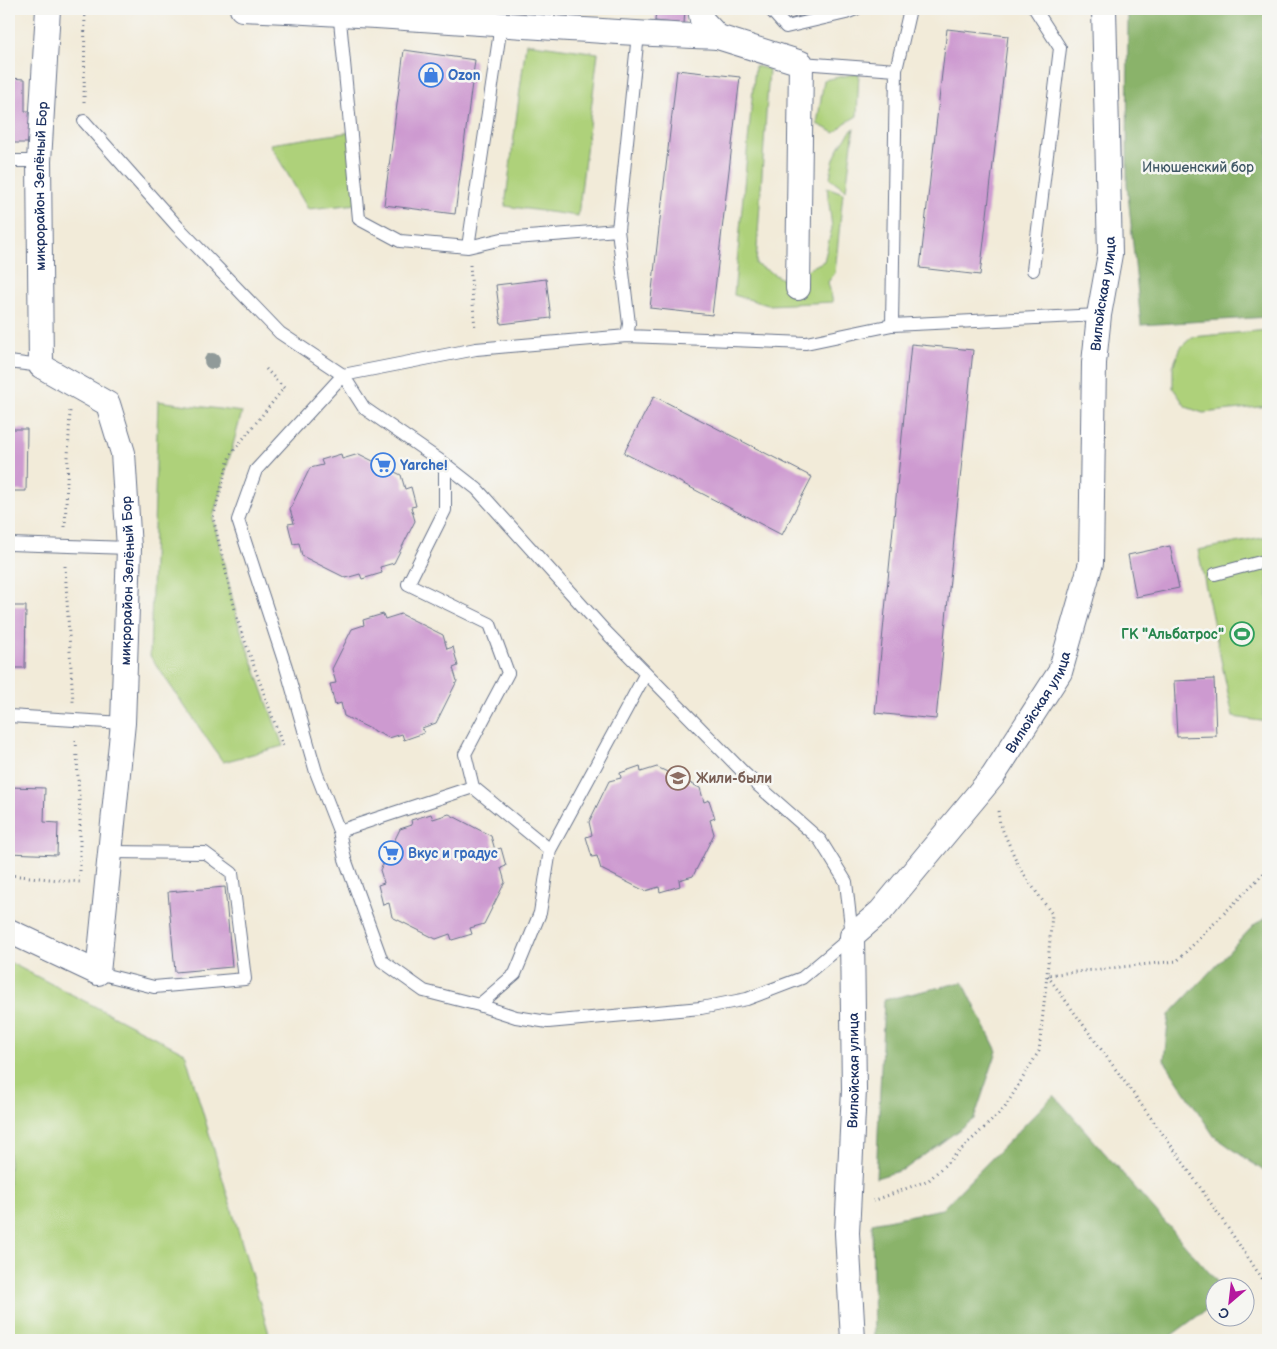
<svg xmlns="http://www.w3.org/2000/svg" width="1277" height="1349" viewBox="0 0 1277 1349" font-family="'Balsamiq Sans',sans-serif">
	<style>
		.green { fill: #aed17a; stroke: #64806c }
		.forest { fill: #8ab36a; stroke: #527164 }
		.building { fill: #cd9ad0 }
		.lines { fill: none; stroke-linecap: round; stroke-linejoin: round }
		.service-casing { stroke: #667189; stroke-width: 14 }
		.minor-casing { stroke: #667189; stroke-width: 26 }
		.path { stroke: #667189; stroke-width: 3; stroke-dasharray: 1 4; stroke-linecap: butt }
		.service { stroke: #fff; stroke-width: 12 }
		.minor { stroke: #fff; stroke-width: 24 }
		.tree { fill: #909a99 }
		.labels { text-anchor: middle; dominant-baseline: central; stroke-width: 5; stroke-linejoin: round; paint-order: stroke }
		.shop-label { font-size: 14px; font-weight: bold; fill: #366cbe; stroke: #f6f6f2; text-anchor: start }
		.park-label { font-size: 14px; fill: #405865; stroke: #f6f6f2 }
		.street-label { font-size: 14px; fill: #1b2f5e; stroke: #f6f6f2 }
		.leisure-label { font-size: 14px; font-weight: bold; fill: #27864d; stroke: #f6f6f2; text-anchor: end }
		.education-label { font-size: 14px; font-weight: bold; fill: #785e54; stroke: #f6f6f2; text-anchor: start }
	</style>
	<rect width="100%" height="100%" fill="#f6f6f2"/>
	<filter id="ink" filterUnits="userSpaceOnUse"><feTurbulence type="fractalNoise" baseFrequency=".02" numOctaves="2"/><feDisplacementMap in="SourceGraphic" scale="10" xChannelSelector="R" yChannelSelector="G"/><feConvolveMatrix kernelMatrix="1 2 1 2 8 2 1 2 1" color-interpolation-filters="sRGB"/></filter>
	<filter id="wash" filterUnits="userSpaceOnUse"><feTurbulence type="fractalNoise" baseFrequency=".0096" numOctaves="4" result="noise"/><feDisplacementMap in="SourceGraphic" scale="20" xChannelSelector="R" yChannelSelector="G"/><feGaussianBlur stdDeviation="1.12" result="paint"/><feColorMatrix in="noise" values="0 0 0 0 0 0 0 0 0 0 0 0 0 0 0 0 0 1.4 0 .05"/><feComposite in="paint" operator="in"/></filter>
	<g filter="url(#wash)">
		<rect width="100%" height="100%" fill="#f2ebd9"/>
		<path class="green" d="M 526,43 L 598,53 L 578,216 L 505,206 Z
			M 755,66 L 769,69 L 756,264 L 798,288 L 799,274 L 824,261 L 832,228 L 827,187 L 843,193 L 835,273 L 828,282 L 833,302 L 768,305 L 734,295 Z
			M 859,73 L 857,116 L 845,123 L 835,133 L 817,124 L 824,80 Z
			M 854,128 L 846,190 L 830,178 C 833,156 839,144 854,128 Z
			M 351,132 L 358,204 L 308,209 L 270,144 Z
			M 1268,330 L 1268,406 L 1203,413 L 1186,407 L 1173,388 L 1173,366 L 1181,347 L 1192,337 Z
			M 158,401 L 242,412 L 213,518 L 238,622 L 283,746 L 223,762 L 150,656 Z
			M 1268,537 L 1268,722 L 1233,717 L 1198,550 Z
			M 9,962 L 185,1053 L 271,1340 L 9,1340 Z"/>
		<path class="forest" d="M 1128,9 L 1268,9 L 1268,317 L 1141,325 L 1127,184 Z
			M 1268,917 L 1268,1174 L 1214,1136 L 1164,1060 L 1169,1015 L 1255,924 Z
			M 963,982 L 997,1051 L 974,1119 L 905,1169 L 876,1178 L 884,1000 Z
			M 1054,1095 L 1221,1286 L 1214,1286 L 1214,1304 L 1165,1340 L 874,1340 L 872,1223 L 942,1209 Z"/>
		<g id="blocks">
			<path class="building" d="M 656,9 L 685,9 L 684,24 L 655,21 Z
				M 787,9 L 823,9 L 790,19 Z
				M 947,29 L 1008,36 L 980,275 L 920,268 Z
				M 404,50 L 475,60 L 455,214 L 384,205 Z
				M 677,70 L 740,77 L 712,315 L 650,308 Z
				M 9,78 L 25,79 L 25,111 L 34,111 L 33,143 L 9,143 Z
				M 546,279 L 551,318 L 501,324 L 496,285 Z
				M 911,344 L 973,350 L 936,719 L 875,713 Z
				M 654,396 L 812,477 L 782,535 L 624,453 Z
				M 9,429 L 27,429 L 26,491 L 9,491 Z
				M 341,454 L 342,459 L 359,454 L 401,475 L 405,489 L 411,487 L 416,506 L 411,507 L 415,521 L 394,563 L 380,567 L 382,573 L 362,579 L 360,574 L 346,578 L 302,556 L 299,543 L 293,544 L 288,524 L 294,523 L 290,509 L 310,468 L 323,465 L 321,460 Z
				M 1170,546 L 1179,588 L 1136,597 L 1128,555 Z
				M 9,606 L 26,606 L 25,668 L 9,668 Z
				M 383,614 L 385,619 L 401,614 L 443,635 L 447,649 L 453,647 L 458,666 L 453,668 L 457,681 L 436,723 L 422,728 L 424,733 L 404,740 L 402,734 L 389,738 L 344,716 L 341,703 L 335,705 L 330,684 L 336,683 L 332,669 L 352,629 L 364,625 L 363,620 Z
				M 1214,679 L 1216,736 L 1177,737 L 1174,681 Z
				M 640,766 L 641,772 L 657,767 L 700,788 L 704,802 L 709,800 L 715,818 L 710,820 L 714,834 L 693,876 L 679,880 L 680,886 L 660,892 L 659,887 L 645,891 L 601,869 L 597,856 L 592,857 L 586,837 L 592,835 L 589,822 L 609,781 L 621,778 L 620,773 Z
				M 9,787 L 45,788 L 44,822 L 58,823 L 57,855 L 9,853 Z
				M 431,814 L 433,819 L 449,814 L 491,836 L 495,850 L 501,848 L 506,866 L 501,868 L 505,882 L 484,924 L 470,928 L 472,934 L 452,940 L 450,934 L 436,939 L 392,917 L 389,903 L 383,905 L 378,885 L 384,883 L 380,870 L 400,829 L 412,825 L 411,820 Z
				M 225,887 L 232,967 L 175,972 L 168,892 Z"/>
		</g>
	</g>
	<g filter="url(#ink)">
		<use href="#blocks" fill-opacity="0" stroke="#667189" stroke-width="1"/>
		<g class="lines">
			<g class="service-casing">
				<path id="service" d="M 770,9 L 786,27 L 846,13 L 856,9
					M 339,10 L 359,219 L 400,241 L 468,247
					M 501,25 L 468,247 L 502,239 L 618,230 L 638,34
					M 896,70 L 910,9
					M 84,121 L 178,227 L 280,333 L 343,375 L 256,470 L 238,520 L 286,667 L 316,772 L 339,831 L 345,859 L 382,961 L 424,991 L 479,1005 L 515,974 L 540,913 L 550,850 L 473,787 L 465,754 L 508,673 L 490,624 L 408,584 L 445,510 L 445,464 L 364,408 L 343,375 L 476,349 L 627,336 L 806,343 L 892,325 L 896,70 L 801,63
					M 9,161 L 39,161
					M 618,230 L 629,324 L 627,336
					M 1033,270 L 1060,48 L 1035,9
					M 892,325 L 1099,315
					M 9,362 L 41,366
					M 445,464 L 477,489 L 605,631 L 744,773 L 820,840 L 846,882 L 852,936 L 802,978 L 747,999 L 701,1008 L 548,1022 L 516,1017 L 479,1005
					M 9,544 L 129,548
					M 1215,574 L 1268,560
					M 9,716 L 123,723
					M 339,831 L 473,787
					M 550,850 L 646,673
					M 98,973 L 154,987 L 245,979 L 232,873 L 205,853 L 110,852"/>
			</g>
			<g class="minor-casing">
				<g id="minor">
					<path d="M 242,9 C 401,15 559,31 718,37"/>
					<path d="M 700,9 L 702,20 L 718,37 L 801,63 L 798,288"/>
					<path id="s1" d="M 9,931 L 98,973 L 123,723 L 129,548 L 123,453 L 108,404 L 41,366 L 39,161 L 48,9"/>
					<path id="s2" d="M 853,1340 L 847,1233 L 854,1090 L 852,936 L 881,911 L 993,776 L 1060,672 L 1091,563 L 1094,363 L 1099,315 L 1110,254 L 1104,9"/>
				</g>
			</g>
			<path class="path" d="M 84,102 L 85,9
				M 470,265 L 475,329
				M 266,369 L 284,388 L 230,455 L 213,518 L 238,622 L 283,746
				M 65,527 L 70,411
				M 65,566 L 73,702
				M 76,740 L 80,815 L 80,876
				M 998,811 L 1000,824 L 1020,869 L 1052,914 L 1047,975 L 1178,1155 L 1268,1287
				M 9,875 L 80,882
				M 873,1201 L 929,1180 L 1004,1109 L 1039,1051 L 1047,975 L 1177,961 L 1268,869"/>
			<use href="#service" class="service"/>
			<use href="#minor" class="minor"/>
		</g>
		<circle class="tree" cx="212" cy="361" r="8"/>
	</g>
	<defs>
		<g id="shop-ring" transform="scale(1.25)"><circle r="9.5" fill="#f6f6f2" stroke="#3f7fe0" stroke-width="1.5"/><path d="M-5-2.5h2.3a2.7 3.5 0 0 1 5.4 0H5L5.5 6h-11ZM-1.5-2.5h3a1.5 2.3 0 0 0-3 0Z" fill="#3f7fe0"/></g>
		<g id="supermarket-ring" transform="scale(1.25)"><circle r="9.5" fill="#f6f6f2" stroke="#3f7fe0" stroke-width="1.5"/><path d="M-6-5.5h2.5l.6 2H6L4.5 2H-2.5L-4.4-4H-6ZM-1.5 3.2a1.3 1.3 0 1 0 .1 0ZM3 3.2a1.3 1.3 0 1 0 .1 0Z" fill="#3f7fe0"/></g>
		<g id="stadium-ring" transform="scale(1.25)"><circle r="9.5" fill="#f6f6f2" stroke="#2e9e5b" stroke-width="1.5"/><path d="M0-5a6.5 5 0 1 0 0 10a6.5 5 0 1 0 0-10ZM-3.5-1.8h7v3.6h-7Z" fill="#2e9e5b"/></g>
		<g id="school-ring" transform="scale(1.25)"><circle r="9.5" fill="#f6f6f2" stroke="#8d6e63" stroke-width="1.5"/><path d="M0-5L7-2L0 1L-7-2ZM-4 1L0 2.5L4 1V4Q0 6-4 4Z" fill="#8d6e63"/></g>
	</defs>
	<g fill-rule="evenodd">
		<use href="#shop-ring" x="431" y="75"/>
		<use href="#supermarket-ring" x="383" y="465"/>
		<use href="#stadium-ring" x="1242" y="634"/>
		<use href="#school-ring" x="678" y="778"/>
		<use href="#supermarket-ring" x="391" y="853"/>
	</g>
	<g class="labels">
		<g class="shop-label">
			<text x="448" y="75">Ozon</text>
			<text x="400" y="465">Yarche!</text>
			<text x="408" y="853">Вкус и градус</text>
		</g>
		<g class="park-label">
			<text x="1198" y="167">Инюшенский бор</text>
		</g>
		<g class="street-label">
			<text stroke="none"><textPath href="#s1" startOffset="928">микрорайон Зелёный Бор</textPath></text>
			<text stroke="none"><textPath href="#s2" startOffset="1125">Вилюйская улица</textPath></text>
			<text stroke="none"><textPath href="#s1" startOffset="492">микрорайон Зелёный Бор</textPath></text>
			<text stroke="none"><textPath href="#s2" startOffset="705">Вилюйская улица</textPath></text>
			<text stroke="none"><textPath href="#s2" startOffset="270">Вилюйская улица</textPath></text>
		</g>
		<g class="leisure-label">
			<text x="1224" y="634">ГК "Альбатрос"</text>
		</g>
		<g class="education-label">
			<text x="696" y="778">Жили-были</text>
		</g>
	</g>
	<rect width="1277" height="1349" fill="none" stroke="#f6f6f2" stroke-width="30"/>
	<g transform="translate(1230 1302) rotate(208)"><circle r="24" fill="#f6f6f2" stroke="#9ea6b7"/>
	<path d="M0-4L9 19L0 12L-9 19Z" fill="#b5179e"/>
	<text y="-8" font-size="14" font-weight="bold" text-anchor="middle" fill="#1b2f5e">С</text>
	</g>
</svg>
